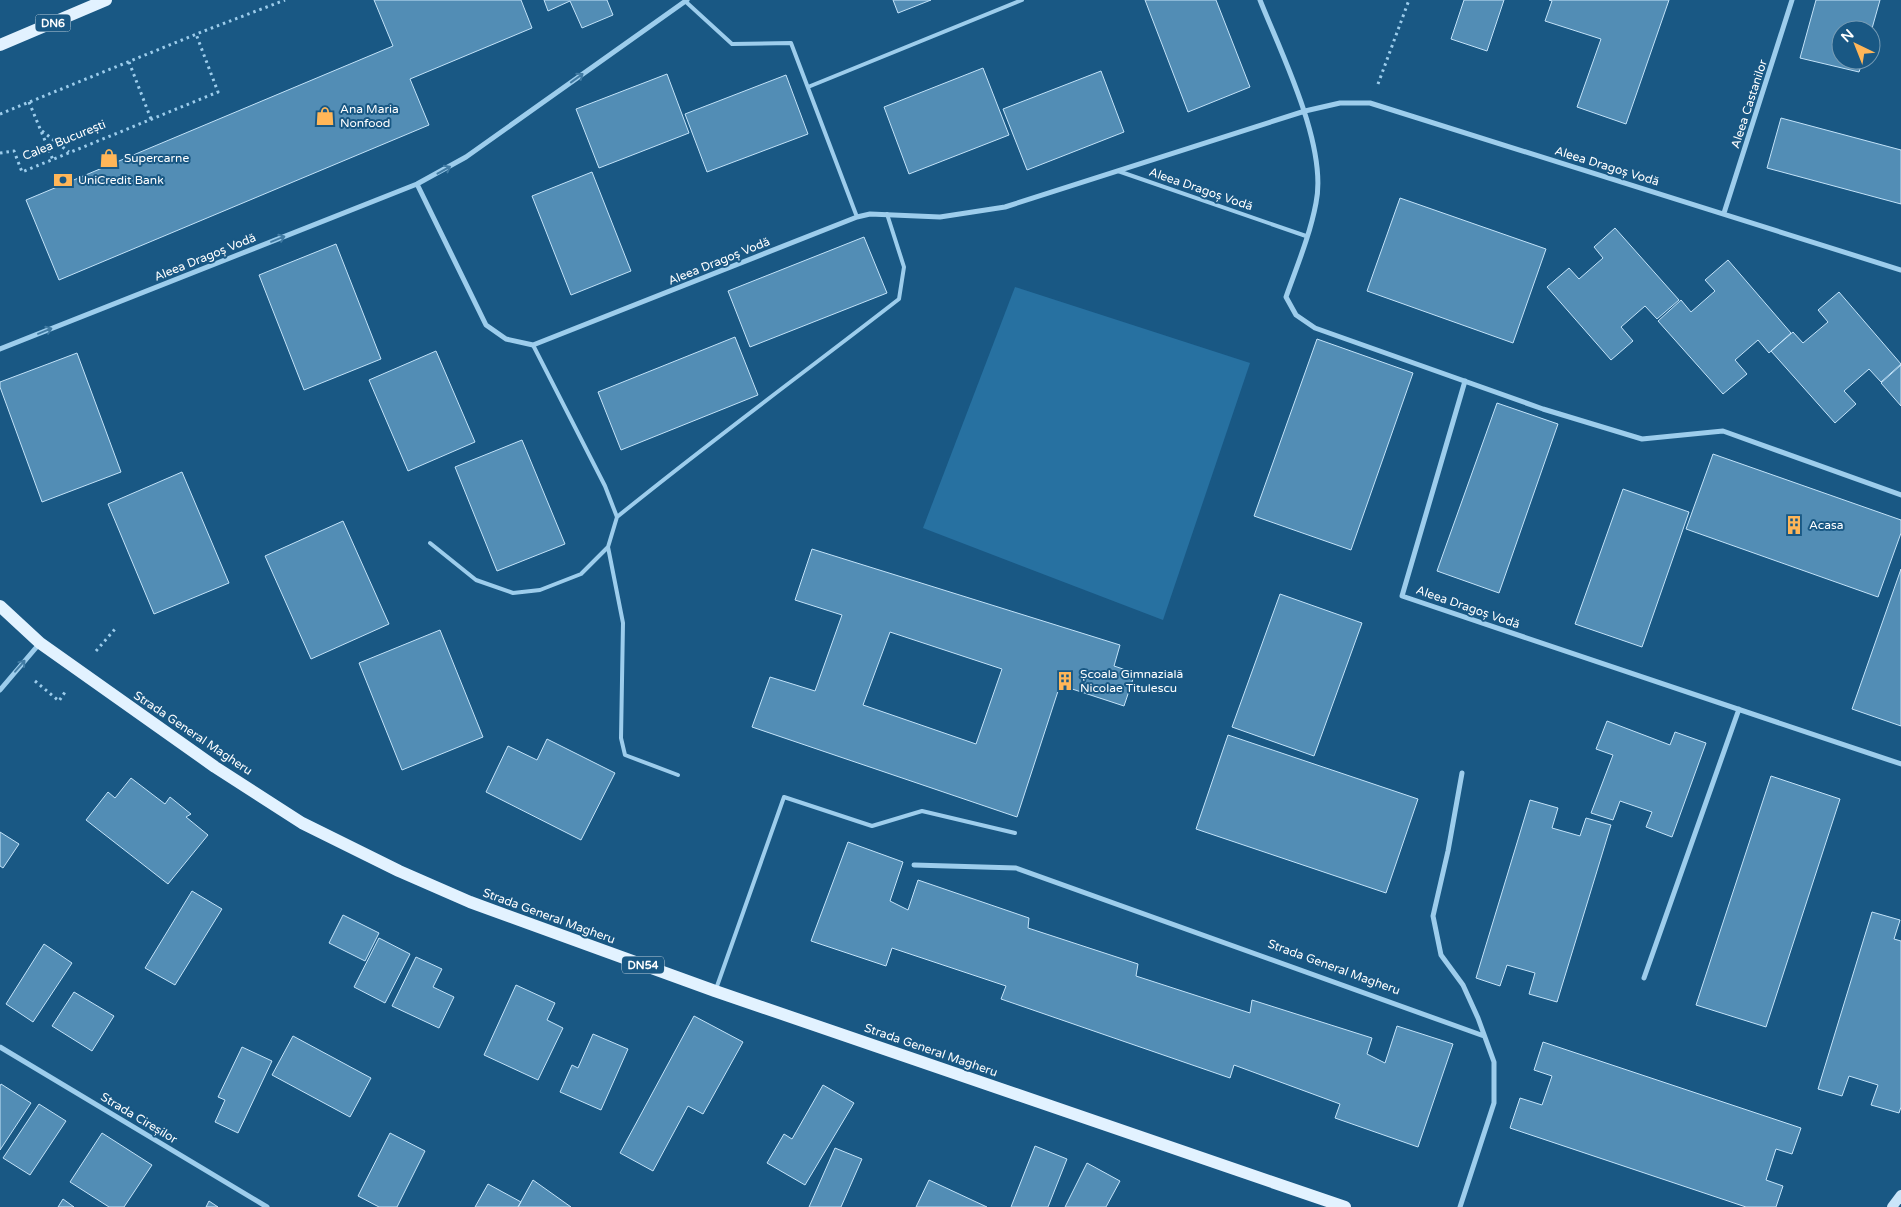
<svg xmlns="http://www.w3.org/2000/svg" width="1901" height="1207" viewBox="0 0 1901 1207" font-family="'Varela Round',sans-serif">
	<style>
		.green { fill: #2771a1 }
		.building { fill: #528db5; stroke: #c3e3f9; fill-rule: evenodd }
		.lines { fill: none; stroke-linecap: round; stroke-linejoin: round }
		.path { stroke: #9dcdec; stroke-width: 3; stroke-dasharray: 2.5 4; stroke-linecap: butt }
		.lane { stroke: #9dcdec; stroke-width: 4 }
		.street { stroke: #9dcdec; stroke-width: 5 }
		.secondary { stroke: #cae5f9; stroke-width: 10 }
		.primary { stroke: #e2f2ff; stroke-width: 12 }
		.oneway { stroke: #417ba3 }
		.labels { text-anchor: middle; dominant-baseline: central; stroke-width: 4; stroke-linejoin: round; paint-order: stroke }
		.shield { fill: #195884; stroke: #bacdda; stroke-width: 1 }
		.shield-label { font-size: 11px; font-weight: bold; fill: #fff }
		.street-label { font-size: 12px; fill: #fff; stroke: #195884 }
		.poi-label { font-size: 12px; fill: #fff; stroke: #195884; text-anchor: start }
	</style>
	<rect width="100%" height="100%" fill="#195884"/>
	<path class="green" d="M 1015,287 L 1250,363 L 1163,620 L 923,528 Z"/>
	<path class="building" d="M 374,0 L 521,0 L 532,28 L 410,79 L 429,125 L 59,280 L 26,200 L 393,46 Z
		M 544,0 L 607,0 L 613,15 L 582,28 L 570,1 L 548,11 Z
		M 893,0 L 931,0 L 898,13 Z
		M 1145,0 L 1216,0 L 1250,87 L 1188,112 Z
		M 1464,0 L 1504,0 L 1487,51 L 1451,39 Z
		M 1549,0 L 1669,0 L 1626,124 L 1577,107 L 1601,39 L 1545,21 L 1552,1 Z
		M 1816,0 L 1880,0 L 1871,32 L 1871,30 L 1841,30 L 1841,60 L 1863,60 L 1859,72 L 1800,58 Z
		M 983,68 L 1009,135 L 909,174 L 884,107 Z
		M 1101,71 L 1124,132 L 1027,170 L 1003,109 Z
		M 667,74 L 689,133 L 599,168 L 576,109 Z
		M 786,75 L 808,134 L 707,172 L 685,114 Z
		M 1781,118 L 1901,150 L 1901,204 L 1767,168 Z
		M 592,172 L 631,271 L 571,295 L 532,196 Z
		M 1400,198 L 1546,249 L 1513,343 L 1367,291 Z
		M 1615,228 L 1679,300 L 1657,319 L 1645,306 L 1621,327 L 1633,341 L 1611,360 L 1547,287 L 1569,268 L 1579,279 L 1603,258 L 1594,247 Z
		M 864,237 L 887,293 L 750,347 L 728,291 Z
		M 336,244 L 381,359 L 304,390 L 259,275 Z
		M 1728,260 L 1791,333 L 1769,353 L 1758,340 L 1735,360 L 1747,374 L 1723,394 L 1658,321 L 1681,300 L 1691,312 L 1715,291 L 1705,280 Z
		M 1839,292 L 1901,364 L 1881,382 L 1869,369 L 1844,391 L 1856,404 L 1835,423 L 1771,351 L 1793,332 L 1803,343 L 1828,322 L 1818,310 Z
		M 735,337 L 758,395 L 621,450 L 598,392 Z
		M 1317,339 L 1413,373 L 1351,550 L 1254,516 Z
		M 436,351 L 475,442 L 408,471 L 369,380 Z
		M 77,353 L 121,472 L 42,502 L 0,387 L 0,382 Z
		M 1901,365 L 1901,406 L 1881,383 Z
		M 1497,403 L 1558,424 L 1499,593 L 1437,571 Z
		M 522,440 L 565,544 L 497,571 L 455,467 Z
		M 1713,454 L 1901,520 L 1901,533 L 1878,597 L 1686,529 Z
		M 182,472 L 229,583 L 154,614 L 108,504 Z
		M 1623,489 L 1689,512 L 1642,647 L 1575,624 Z
		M 343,521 L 389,624 L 311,659 L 265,556 Z
		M 812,549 L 1120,645 L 1114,666 L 1135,673 L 1124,706 L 1060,685 L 1017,817 L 752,727 L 770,677 L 815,691 L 842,615 L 795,600 ZM 890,632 L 1002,669 L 976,744 L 863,705 Z
		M 1901,569 L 1901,726 L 1852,709 Z
		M 1280,594 L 1362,623 L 1314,756 L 1232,727 Z
		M 440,630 L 483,737 L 402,770 L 359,663 Z
		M 1607,721 L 1670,745 L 1675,732 L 1706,743 L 1672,837 L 1646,827 L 1652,812 L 1620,801 L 1613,820 L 1591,813 L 1613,755 L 1596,749 Z
		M 1228,735 L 1418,799 L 1386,893 L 1196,829 Z
		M 547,739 L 615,773 L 581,840 L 486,792 L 508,746 L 537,760 Z
		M 1771,776 L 1840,799 L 1766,1027 L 1696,1005 Z
		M 131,778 L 165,804 L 170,797 L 191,814 L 186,817 L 208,835 L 168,884 L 86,820 L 108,792 L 115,798 Z
		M 1530,800 L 1558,808 L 1552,828 L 1580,836 L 1586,818 L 1611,825 L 1557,1002 L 1529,994 L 1535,973 L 1507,965 L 1500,986 L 1476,978 Z
		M 0,832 L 19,844 L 3,868 L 0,866 Z
		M 848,842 L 903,862 L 890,901 L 908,910 L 918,880 L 1029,918 L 1028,928 L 1138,964 L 1136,976 L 1250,1013 L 1252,1000 L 1372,1038 L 1367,1054 L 1385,1063 L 1397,1026 L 1453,1044 L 1418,1147 L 1335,1118 L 1340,1104 L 1234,1065 L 1230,1078 L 1001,999 L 1006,986 L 892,948 L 886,966 L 811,941 Z
		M 192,891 L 222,909 L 175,985 L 145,968 Z
		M 1872,912 L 1900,920 L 1894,939 L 1901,941 L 1901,1107 L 1899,1113 L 1871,1105 L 1878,1085 L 1849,1076 L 1842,1096 L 1818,1089 Z
		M 343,915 L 379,933 L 365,961 L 329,943 Z
		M 379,938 L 410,954 L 385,1003 L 354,987 Z
		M 44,944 L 72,963 L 33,1022 L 6,1004 Z
		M 416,957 L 442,969 L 433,987 L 454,997 L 439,1028 L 392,1006 Z
		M 516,985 L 555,1003 L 547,1020 L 563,1028 L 538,1080 L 484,1055 Z
		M 74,992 L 114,1016 L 92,1051 L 52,1026 Z
		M 694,1016 L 743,1042 L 703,1114 L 688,1106 L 653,1171 L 620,1153 Z
		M 593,1034 L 628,1049 L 601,1110 L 560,1092 L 572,1065 L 578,1068 Z
		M 293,1036 L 371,1078 L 350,1117 L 272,1075 Z
		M 1543,1042 L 1801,1128 L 1792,1154 L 1776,1149 L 1766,1180 L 1783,1186 L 1776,1207 L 1746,1207 L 1510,1128 L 1520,1098 L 1542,1105 L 1552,1076 L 1534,1070 Z
		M 242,1047 L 272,1061 L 238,1133 L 215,1122 L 225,1100 L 218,1097 Z
		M 1,1084 L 31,1103 L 0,1150 L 0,1086 Z
		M 823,1085 L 854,1103 L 805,1185 L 767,1163 L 784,1134 L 792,1139 Z
		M 39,1104 L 66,1121 L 30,1175 L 3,1158 Z
		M 102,1133 L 152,1165 L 124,1207 L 109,1207 L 70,1182 Z
		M 390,1133 L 425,1151 L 397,1207 L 379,1207 L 358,1196 Z
		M 1035,1146 L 1067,1159 L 1048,1207 L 1011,1207 Z
		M 835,1148 L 862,1159 L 841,1207 L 809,1207 Z
		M 1087,1163 L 1120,1181 L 1106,1207 L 1065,1207 Z
		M 533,1180 L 571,1207 L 518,1207 Z
		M 929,1180 L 987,1207 L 916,1207 Z
		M 488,1184 L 521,1202 L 518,1207 L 475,1207 Z
		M 63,1199 L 74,1207 L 58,1207 Z
		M 209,1201 L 218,1207 L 206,1207 Z"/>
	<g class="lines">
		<path class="path" d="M 129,62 L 151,119
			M 1378,84 L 1409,0
			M 29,102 L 53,160
			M 0,114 L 204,31 L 285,0
			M 42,131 L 69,152
			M 0,153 L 14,151 L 22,172 L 218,92 L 196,34
			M 96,651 L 115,629
			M 35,681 L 59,701 L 65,692"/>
		<path class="lane" d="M 685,1 L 732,44 L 791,43 L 857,217
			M 808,87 L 1022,0
			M 1118,171 L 1306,236
			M 617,517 C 709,442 805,372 899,299 L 904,267 L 887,214
			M 430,543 L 476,580 L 513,593 L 540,590 L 581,574 L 608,547 L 617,517 L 605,486 L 533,345
			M 608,547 L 623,623 L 621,738 L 625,755 L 678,775
			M 716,989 L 784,797 L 872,826 L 922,811 L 1015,833"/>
		<path class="street" d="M 1260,0 C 1281,53 1328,146 1316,203 C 1310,235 1297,266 1286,297 L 1296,315 L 1315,328 L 1543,409 L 1642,439 L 1723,431 L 1901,495
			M 417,184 L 486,325 L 506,339 L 533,345 L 857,217 L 870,214 L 940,217 L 1005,207 L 1305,111 L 1340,103 L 1370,103 L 1901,270
			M 1724,213 L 1792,0
			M 0,349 L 417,184 L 466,157 L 687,0
			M 1465,381 L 1402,596 L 1901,764
			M 0,690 L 40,643
			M 914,865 L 1016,868 L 1484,1036
			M 1644,978 L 1739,709
			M 0,1047 L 267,1207
			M 1460,1207 L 1494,1103 L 1494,1062 L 1478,1018 L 1463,985 L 1441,955 L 1433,916 L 1448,851 L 1462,773"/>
		<path class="secondary" d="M 1892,1207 L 1901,1195"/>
		<path class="primary" d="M 0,45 L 106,0
			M 0,606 L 40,643 L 215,767 L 302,823 L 399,871 L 470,902 L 715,991 L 1345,1207"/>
	</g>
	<defs><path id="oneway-shaft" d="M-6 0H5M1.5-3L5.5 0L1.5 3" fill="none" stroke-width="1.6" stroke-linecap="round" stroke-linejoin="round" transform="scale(1.25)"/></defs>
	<g class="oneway">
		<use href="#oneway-shaft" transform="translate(577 78) rotate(-36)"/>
		<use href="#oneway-shaft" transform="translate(444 170) rotate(-29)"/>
		<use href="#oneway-shaft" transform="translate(278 239) rotate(-22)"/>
		<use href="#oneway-shaft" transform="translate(45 331) rotate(-22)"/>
		<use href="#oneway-shaft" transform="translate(20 666) rotate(-49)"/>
	</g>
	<defs>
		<g id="shop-bare" transform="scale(1.5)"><path d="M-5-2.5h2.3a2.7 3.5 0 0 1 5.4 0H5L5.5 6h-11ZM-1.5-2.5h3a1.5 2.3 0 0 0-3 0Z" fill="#ffb658" stroke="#195884" stroke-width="2.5" paint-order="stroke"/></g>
		<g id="bank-bare" transform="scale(1.5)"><path d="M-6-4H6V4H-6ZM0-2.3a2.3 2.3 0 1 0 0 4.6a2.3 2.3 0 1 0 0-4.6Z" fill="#ffb658" stroke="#195884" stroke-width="2.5" paint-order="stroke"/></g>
		<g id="building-bare" transform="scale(1.5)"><path d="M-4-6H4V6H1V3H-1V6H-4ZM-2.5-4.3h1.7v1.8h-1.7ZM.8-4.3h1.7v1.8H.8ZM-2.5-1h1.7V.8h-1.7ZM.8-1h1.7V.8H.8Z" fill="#ffb658" stroke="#195884" stroke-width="2.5" paint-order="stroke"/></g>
	</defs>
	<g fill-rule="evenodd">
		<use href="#shop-bare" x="325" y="116"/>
		<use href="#shop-bare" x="109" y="158"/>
		<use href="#bank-bare" x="63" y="180"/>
		<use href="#building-bare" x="1794" y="525"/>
		<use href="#building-bare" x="1065" y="681"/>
	</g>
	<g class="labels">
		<g class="shield">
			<rect x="35.5" y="14.5" width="35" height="17" rx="4"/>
			<rect x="622" y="956.5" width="42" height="17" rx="4"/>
		</g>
		<g class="shield-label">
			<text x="53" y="23">DN6</text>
			<text x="643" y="965">DN54</text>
		</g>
		<g class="street-label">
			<text transform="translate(1749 104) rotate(-72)">Aleea Castanilor</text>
			<text transform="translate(64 140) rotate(-22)">Calea București</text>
			<text transform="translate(1607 166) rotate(17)">Aleea Dragoș Vodă</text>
			<text transform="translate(1201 189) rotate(19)">Aleea Dragoș Vodă</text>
			<text transform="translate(205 257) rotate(-22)">Aleea Dragoș Vodă</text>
			<text transform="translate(719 261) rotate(-22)">Aleea Dragoș Vodă</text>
			<text transform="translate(1468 607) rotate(19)">Aleea Dragoș Vodă</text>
			<text transform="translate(193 733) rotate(34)">Strada General Magheru</text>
			<text transform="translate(549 916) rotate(20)">Strada General Magheru</text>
			<text transform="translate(1334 967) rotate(20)">Strada General Magheru</text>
			<text transform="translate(931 1050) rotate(19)">Strada General Magheru</text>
			<text transform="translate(139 1118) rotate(31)">Strada Cireșilor</text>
		</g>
		<g class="poi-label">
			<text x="340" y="109">Ana Maria<tspan x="340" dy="14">Nonfood</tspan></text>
			<text x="124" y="158">Supercarne</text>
			<text x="78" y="180">UniCredit Bank</text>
			<text x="1809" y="525">Acasa</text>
			<text x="1080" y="674">Școala Gimnazială<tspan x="1080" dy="14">Nicolae Titulescu</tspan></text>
		</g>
	</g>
	<g transform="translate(1856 45) rotate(317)"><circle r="24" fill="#195884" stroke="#759bb5"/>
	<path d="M0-4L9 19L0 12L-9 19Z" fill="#ffb658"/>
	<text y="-8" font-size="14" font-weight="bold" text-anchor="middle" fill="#ffffff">N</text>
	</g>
</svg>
